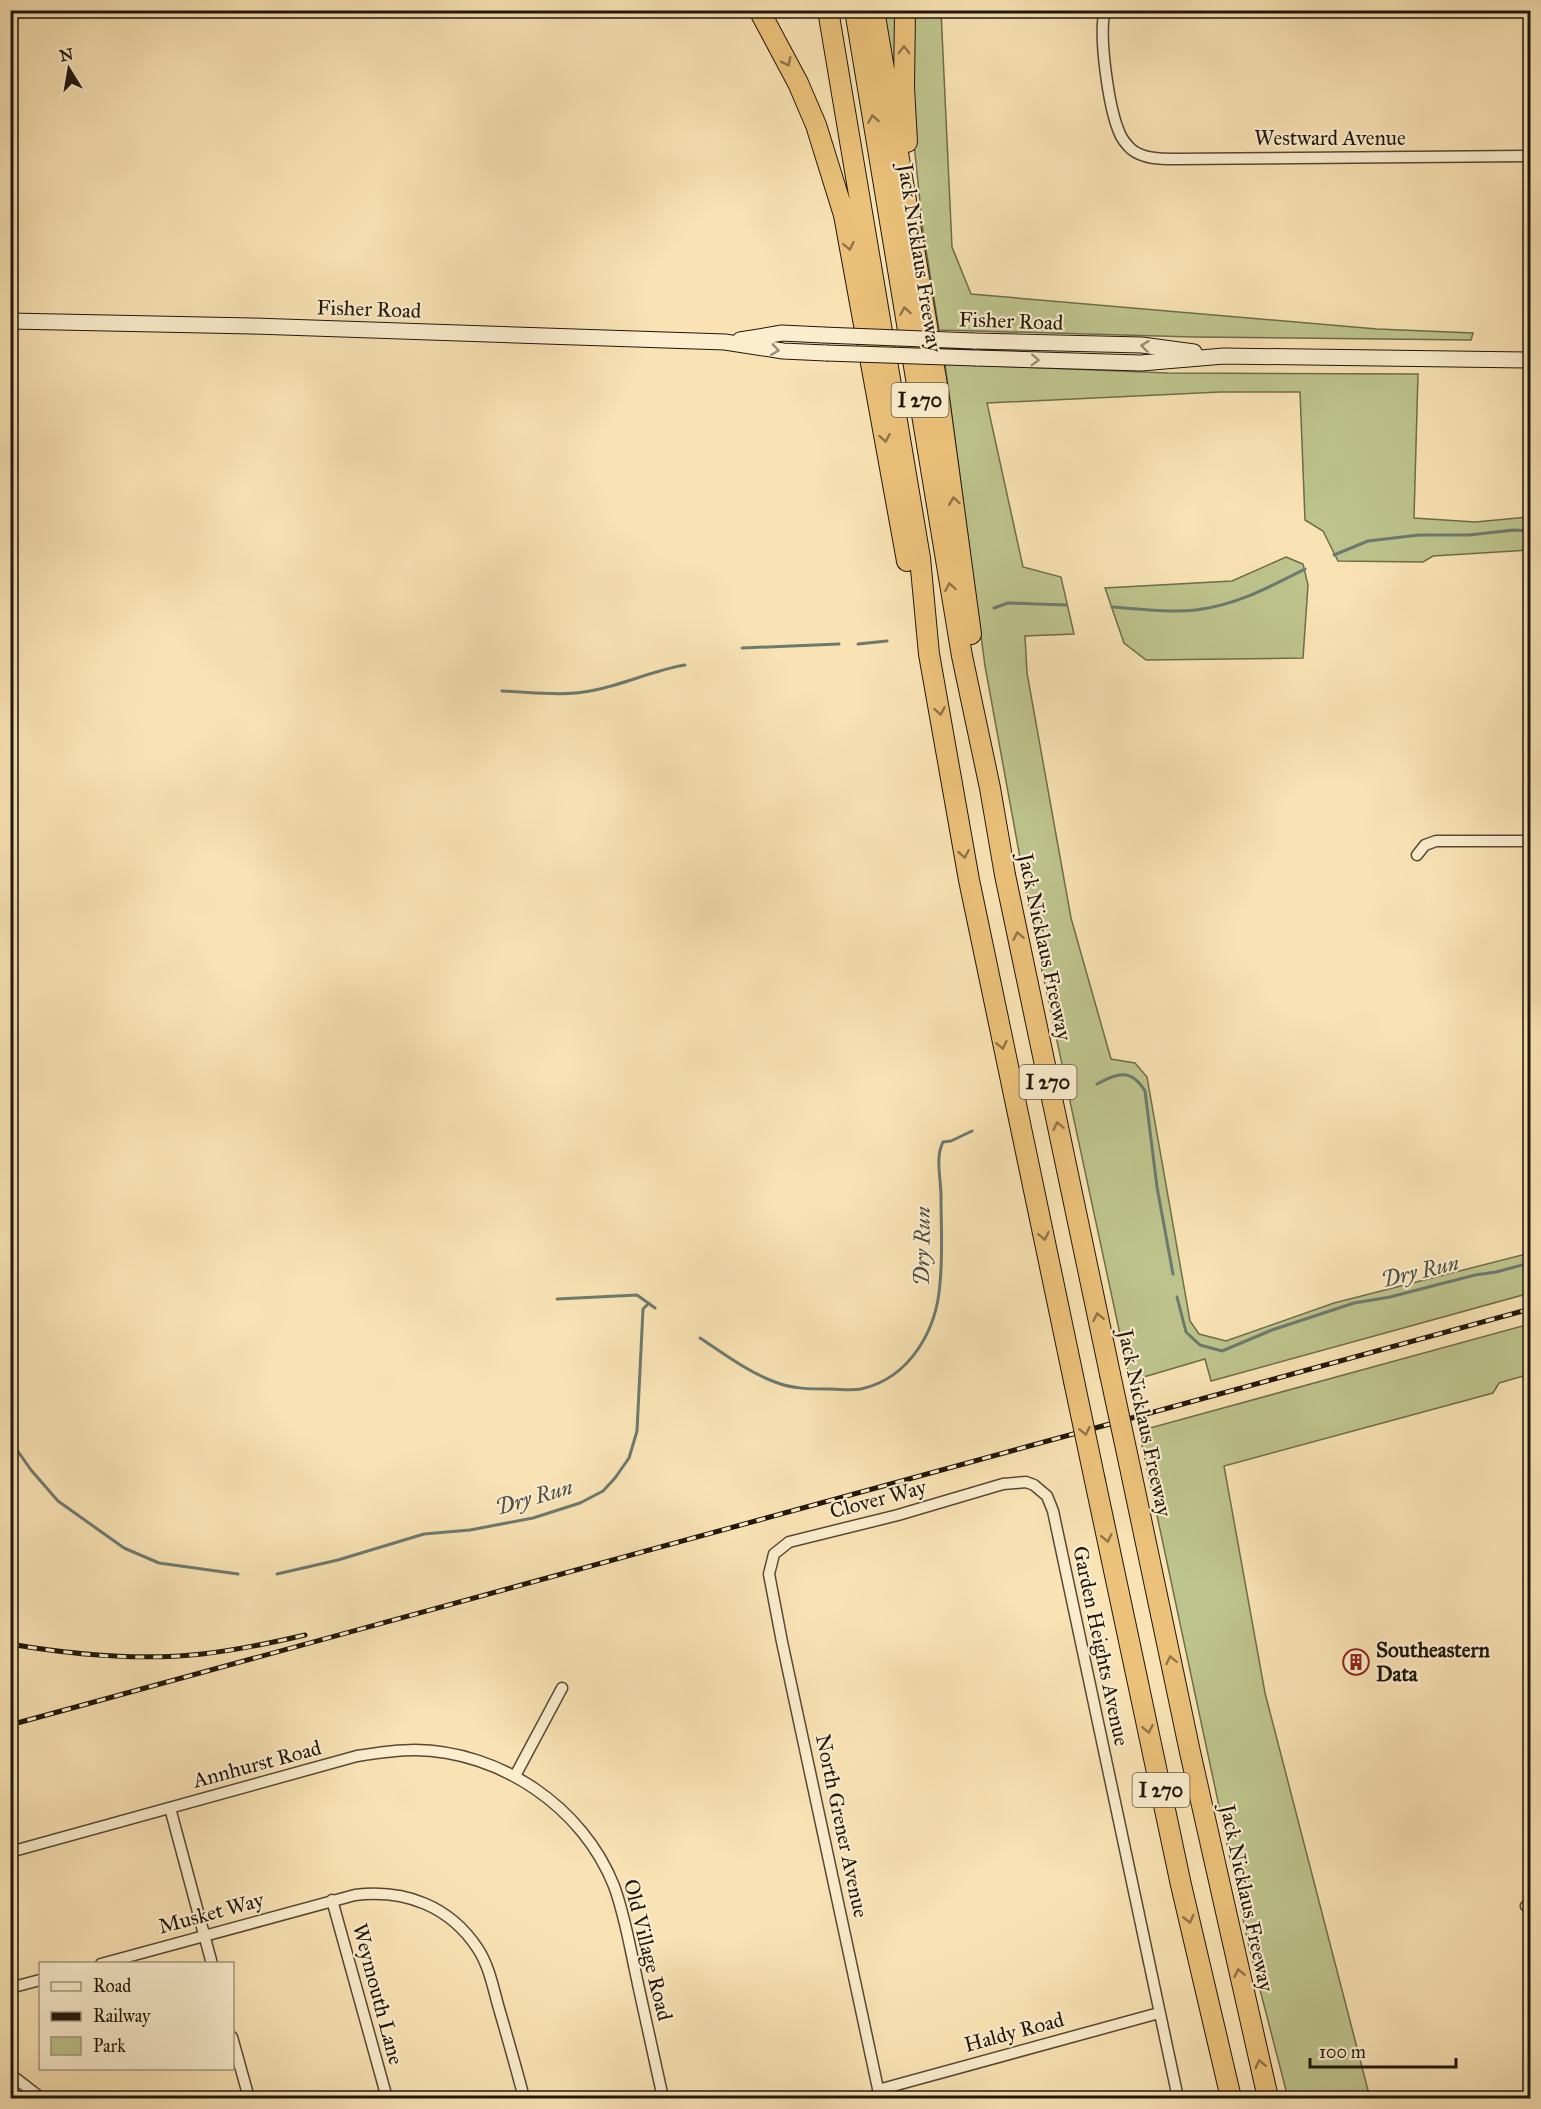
<svg xmlns="http://www.w3.org/2000/svg" width="1541" height="2109" viewBox="0 0 1541 2109" font-family="'IM FELL Great Primer',serif">
	<style>
		.green { fill: #bec48d; stroke: #6e6d4c; stroke-width: 1.5 }
		.lines { fill: none; stroke-linecap: round; stroke-linejoin: round }
		.stream { stroke: #6c7a70; stroke-width: 3 }
		.street-casing { stroke: #564936; stroke-width: 13 }
		.secondary-casing { stroke: #1f160c; stroke-width: 17 }
		.highway-casing { stroke: #1f160c; stroke-width: 22 }
		.street { stroke: #fbedce; stroke-width: 10 }
		.secondary { stroke: #fbedce; stroke-width: 15 }
		.highway { stroke: #ecc27a; stroke-width: 20 }
		.rail-casing { stroke: #1f160c; stroke-width: 5 }
		.rail { stroke: #fbedce; stroke-width: 3; stroke-dasharray: 9; stroke-linecap: butt }
		.secondary-bridge-casing { stroke: #1f160c; stroke-width: 17; stroke-linecap: butt }
		.highway-bridge-casing { stroke: #1f160c; stroke-width: 22; stroke-linecap: butt }
		.secondary-bridge { stroke: #fbedce; stroke-width: 15 }
		.highway-bridge { stroke: #ecc27a; stroke-width: 20 }
		.oneway { stroke: #907548 }
		.oneway2 { stroke: #988c77 }
		.labels { text-anchor: middle; dominant-baseline: central; stroke-width: 4.5; stroke-linejoin: round; paint-order: stroke }
		.shield { fill: #fbedce; stroke: #615646; stroke-width: 1.5 }
		.shield-label { font-size: 20px; font-weight: bold; fill: #1f160c }
		.street-label { font-size: 21px; fill: #1f160c; stroke: #fbedce }
		.poi-label { font-size: 21px; font-weight: bold; fill: #1f160c; stroke: #fbedce; text-anchor: start }
		.water-label { font-size: 22px; font-style: italic; fill: #4c5046; stroke: #fbedce }
	</style>
	<rect width="100%" height="100%" fill="#f9e3b4"/>
	<filter id="stains"><feTurbulence type="fractalNoise" baseFrequency=".00333" numOctaves="4"/><feColorMatrix values="0 0 0 0 .2 0 0 0 0 .09 0 0 0 0 .02 0 0 0 .5 -.17"/></filter>
	<radialGradient id="worn" r=".72"><stop offset=".6" stop-color="#630" stop-opacity="0"/><stop offset="1" stop-color="#630" stop-opacity=".3"/></radialGradient>
	<path class="green" d="M 882,11 L 901,11 L 898,110 Z
		M 913,11 L 941,11 L 952,247 L 971,294 L 1377,329 L 1473,333 L 1471,340 L 1194,337 L 939,330 L 923,231 L 914,144 Z
		M 945,364 L 1168,373 L 1418,374 L 1414,518 L 1475,522 L 1530,517 L 1530,550 L 1433,556 L 1423,562 L 1338,561 L 1323,531 L 1305,520 L 1300,392 L 1220,392 L 987,403 L 1023,567 L 1061,577 L 1074,634 L 1025,636 L 1027,673 L 1071,918 L 1111,1059 L 1135,1063 L 1147,1077 L 1190,1321 L 1199,1334 L 1226,1341 L 1334,1303 L 1530,1253 L 1530,1293 L 1211,1381 L 1205,1359 L 1130,1381 L 1033,929 L 985,666 Z
		M 1286,557 L 1303,564 L 1308,585 L 1303,658 L 1146,660 L 1124,643 L 1105,588 L 1232,581 Z
		M 1530,1324 L 1530,1374 L 1499,1383 L 1493,1393 L 1224,1466 L 1265,1693 L 1370,2098 L 1288,2098 L 1249,1947 L 1139,1431 Z"/>
	<g class="lines">
		<path class="stream" d="M 1334,555 L 1368,541 L 1419,535 L 1469,535 L 1514,530 L 1530,531
			M 1112,607 C 1140,609 1169,613 1196,610 C 1236,605 1270,587 1305,569
			M 994,608 L 1008,603 L 1066,605
			M 858,644 L 887,641
			M 742,648 L 839,644
			M 502,691 C 532,692 565,697 595,690 C 625,684 654,670 685,665
			M 1097,1084 C 1117,1073 1131,1068 1145,1091 L 1157,1187 L 1173,1274
			M 1177,1297 L 1186,1332 L 1200,1345 L 1222,1351 L 1272,1330 L 1354,1303 L 1390,1297 L 1475,1275 L 1496,1272 L 1530,1263
			M 557,1299 L 637,1295 L 655,1308
			M 700,1338 C 724,1354 748,1372 775,1382 C 792,1389 811,1389 829,1389 C 839,1389 851,1391 861,1389 C 910,1378 937,1330 940,1283 C 943,1255 941,1225 941,1196 C 941,1179 935,1157 943,1142 L 951,1141 L 972,1131
			M 10,1440 L 31,1470 L 58,1501 L 124,1548 L 159,1563 L 238,1574
			M 277,1574 L 338,1560 L 424,1534 L 470,1530 L 533,1518 L 580,1503 L 603,1491 L 615,1478 L 629,1458 L 637,1431 L 643,1309 L 649,1303"/>
		<g class="street-casing">
			<path id="street" d="M 1105,10 C 1098,35 1109,110 1120,134 C 1122,139 1127,145 1131,149 C 1143,159 1161,159 1175,159 L 1530,156
				M 1417,855 L 1425,845 L 1436,841 L 1530,841
				M 515,1776 L 562,1688
				M 170,1808 L 212,1964
				M 10,1852 L 357,1756 C 376,1753 395,1750 415,1750 C 500,1751 583,1807 614,1886 C 624,1913 629,1942 635,1970 C 644,2013 654,2056 663,2098
				M 332,1900 L 387,2098
				M 1526,1906 L 1530,1905
				M 101,1964 L 355,1895 C 405,1889 450,1906 478,1949 C 489,1966 493,1987 498,2005 C 507,2036 516,2067 524,2098
				M 10,1988 L 40,1980
				M 232,2037 L 249,2098
				M 10,2074 L 41,2098
				M 878,2090 L 1159,2013
				M 880,2098 L 782,1642 L 769,1574 L 774,1554 L 789,1542 L 898,1515 L 1003,1484 L 1026,1482 L 1034,1485 L 1047,1496 L 1053,1511 L 1178,2098"/>
		</g>
		<g class="secondary-casing">
			<path id="secondary" d="M 10,321 L 252,326 L 725,342 L 783,351 L 826,353
				M 740,340 L 782,333 L 823,335
				M 974,341 L 1142,345 L 1194,352
				M 976,358 L 1141,363 L 1224,356 L 1530,360"/>
		</g>
		<g class="highway-casing">
			<path id="highway" d="M 759,10 L 798,83 L 816,125 L 844,215 L 907,561
				M 828,10 L 920,558 L 929,654 L 969,880 L 1074,1381
				M 855,10 L 962,656 L 990,788 L 1005,875 L 1110,1374
				M 874,10 L 938,391 L 971,634
				M 905,10 L 904,87 L 907,142
				M 1131,1472 L 1190,1752 L 1268,2098
				M 1095,1481 L 1181,1885 L 1231,2098"/>
		</g>
		<use href="#street" class="street"/>
		<use href="#secondary" class="secondary"/>
		<use href="#highway" class="highway"/>
		<g class="rail-casing">
			<path id="rail" d="M 10,1644 C 74,1655 138,1661 202,1654 C 237,1650 271,1643 305,1635
				M 10,1725 L 1530,1309"/>
		</g>
		<use href="#rail" class="rail"/>
		<g class="secondary-bridge-casing">
			<path id="secondary-bridge" d="M 823,335 L 974,341
				M 826,353 L 976,358"/>
		</g>
		<g class="highway-bridge-casing">
			<path id="highway-bridge" d="M 1110,1374 L 1131,1472
				M 1074,1381 L 1095,1481"/>
		</g>
		<use href="#secondary-bridge" class="secondary-bridge"/>
		<use href="#highway-bridge" class="highway-bridge"/>
	</g>
	<defs><path id="oneway-chevron" d="M-2-3.5L2.5 0L-2 3.5" fill="none" stroke-width="1.6" stroke-linecap="round" stroke-linejoin="round" transform="scale(1.5)"/></defs>
	<g class="oneway">
		<use href="#oneway-chevron" transform="translate(904 50) rotate(-90)"/>
		<use href="#oneway-chevron" transform="translate(787 62) rotate(63)"/>
		<use href="#oneway-chevron" transform="translate(873 119) rotate(-99)"/>
		<use href="#oneway-chevron" transform="translate(849 246) rotate(79)"/>
		<use href="#oneway-chevron" transform="translate(905 311) rotate(-99)"/>
		<use href="#oneway-chevron" transform="translate(885 438) rotate(80)"/>
		<use href="#oneway-chevron" transform="translate(954 501) rotate(-98)"/>
		<use href="#oneway-chevron" transform="translate(950 587) rotate(-100)"/>
		<use href="#oneway-chevron" transform="translate(940 711) rotate(80)"/>
		<use href="#oneway-chevron" transform="translate(964 854) rotate(80)"/>
		<use href="#oneway-chevron" transform="translate(1018 936) rotate(-102)"/>
		<use href="#oneway-chevron" transform="translate(1002 1045) rotate(78)"/>
		<use href="#oneway-chevron" transform="translate(1058 1126) rotate(-102)"/>
		<use href="#oneway-chevron" transform="translate(1044 1236) rotate(78)"/>
		<use href="#oneway-chevron" transform="translate(1098 1317) rotate(-102)"/>
		<use href="#oneway-chevron" transform="translate(1085 1431) rotate(78)"/>
		<use href="#oneway-chevron" transform="translate(1107 1538) rotate(78)"/>
		<use href="#oneway-chevron" transform="translate(1171 1660) rotate(-102)"/>
		<use href="#oneway-chevron" transform="translate(1148 1729) rotate(78)"/>
		<use href="#oneway-chevron" transform="translate(1189 1919) rotate(77)"/>
		<use href="#oneway-chevron" transform="translate(1239 1973) rotate(-102)"/>
		<use href="#oneway-chevron" transform="translate(1260 2064) rotate(-103)"/>
	</g>
	<g class="oneway2">
		<use href="#oneway-chevron" transform="translate(1145 346) rotate(-174)"/>
		<use href="#oneway-chevron" transform="translate(775 350) rotate(8)"/>
		<use href="#oneway-chevron" transform="translate(1035 360) rotate(2)"/>
	</g>
	<defs>
		<g id="building-ring" transform="scale(1.35)"><circle r="9.5" fill="#fbedce" stroke="#8f2418" stroke-width="1.5"/><path d="M-4-6H4V6H1V3H-1V6H-4ZM-2.5-4.3h1.7v1.8h-1.7ZM.8-4.3h1.7v1.8H.8ZM-2.5-1h1.7V.8h-1.7ZM.8-1h1.7V.8H.8Z" fill="#8f2418"/></g>
	</defs>
	<g fill-rule="evenodd">
		<use href="#building-ring" x="1356" y="1662"/>
	</g>
	<g class="labels">
		<g class="shield">
			<rect x="891.5" y="383" width="57" height="34" rx="4.5"/>
			<rect x="1019.5" y="1065" width="57" height="34" rx="4.5"/>
			<rect x="1132.5" y="1773" width="57" height="34" rx="4.5"/>
		</g>
		<g class="shield-label">
			<text x="920" y="400">I 270</text>
			<text x="1048" y="1082">I 270</text>
			<text x="1161" y="1790">I 270</text>
		</g>
		<g class="street-label">
			<text x="1330" y="138">Westward Avenue</text>
			<text transform="translate(920 258) rotate(81)">Jack Nicklaus Freeway</text>
			<text transform="translate(369 309) rotate(2)">Fisher Road</text>
			<text transform="translate(1011 321) rotate(2)">Fisher Road</text>
			<text transform="translate(1045 947) rotate(78)">Jack Nicklaus Freeway</text>
			<text transform="translate(1145 1423) rotate(78)">Jack Nicklaus Freeway</text>
			<text transform="translate(878 1499) rotate(-15)">Clover Way</text>
			<text transform="translate(1101 1646) rotate(78)">Garden Heights Avenue</text>
			<text transform="translate(257 1764) rotate(-15)">Annhurst Road</text>
			<text transform="translate(842 1826) rotate(78)">North Grener Avenue</text>
			<text transform="translate(1247 1898) rotate(78)">Jack Nicklaus Freeway</text>
			<text transform="translate(211 1913) rotate(-15)">Musket Way</text>
			<text transform="translate(648 1950) rotate(76)">Old Village Road</text>
			<text transform="translate(378 1994) rotate(75)">Weymouth Lane</text>
			<text transform="translate(1014 2032) rotate(-15)">Haldy Road</text>
		</g>
		<g class="poi-label">
			<text x="1376" y="1650">Southeastern<tspan x="1376" dy="24">Data</tspan></text>
		</g>
		<g class="water-label">
			<text transform="translate(922 1246) rotate(-89)">Dry Run</text>
			<text transform="translate(1420 1271) rotate(-13)">Dry Run</text>
			<text transform="translate(534 1497) rotate(-16)">Dry Run</text>
		</g>
	</g>
	<rect width="1541" height="2109" fill="none" stroke="#f9e3b4" stroke-width="36"/>
	<rect x="12" y="12" width="1517" height="2085" fill="none" stroke="#1f160c" stroke-width="3"/>
	<rect x="18" y="18" width="1505" height="2073" fill="none" stroke="#1f160c" stroke-width="1.5"/>
	<rect x="39" y="1962" width="195" height="108" fill="#fbedce" stroke="#a39780" stroke-width="1.5"/>
	<rect x="51" y="1982" width="30" height="9" fill="#fbedce" stroke="#a39780" stroke-width="1.5"/>
	<text x="93" y="1992" font-size="18" fill="#1f160c">Road</text>
	<rect x="51" y="2012" width="30" height="9" fill="#1f160c" stroke="#a39780" stroke-width="1.5"/>
	<text x="93" y="2022" font-size="18" fill="#1f160c">Railway</text>
	<rect x="51" y="2037" width="30" height="18" fill="#bec48d" stroke="#a39780" stroke-width="1.5"/>
	<text x="93" y="2052" font-size="18" fill="#1f160c">Park</text>
	<g transform="translate(69 69) rotate(349)" stroke="#fbedce" stroke-width="4.5" paint-order="stroke">
	<path d="M0-4.5L10 22L0 15L-10 22Z" fill="#1f160c"/>
	<text y="-9" font-size="16" font-weight="bold" text-anchor="middle" fill="#1f160c">N</text>
	</g>
	<path d="M1310 2058v9h146v-9" fill="none" stroke="#1f160c" stroke-width="3"/>
	<text x="1319" y="2058" font-size="18" fill="#1f160c" stroke="#fbedce" stroke-width="4.5" paint-order="stroke">100 m</text>
	<rect width="100%" height="100%" filter="url(#stains)"/>
	<rect width="100%" height="100%" fill="url(#worn)"/>
</svg>
